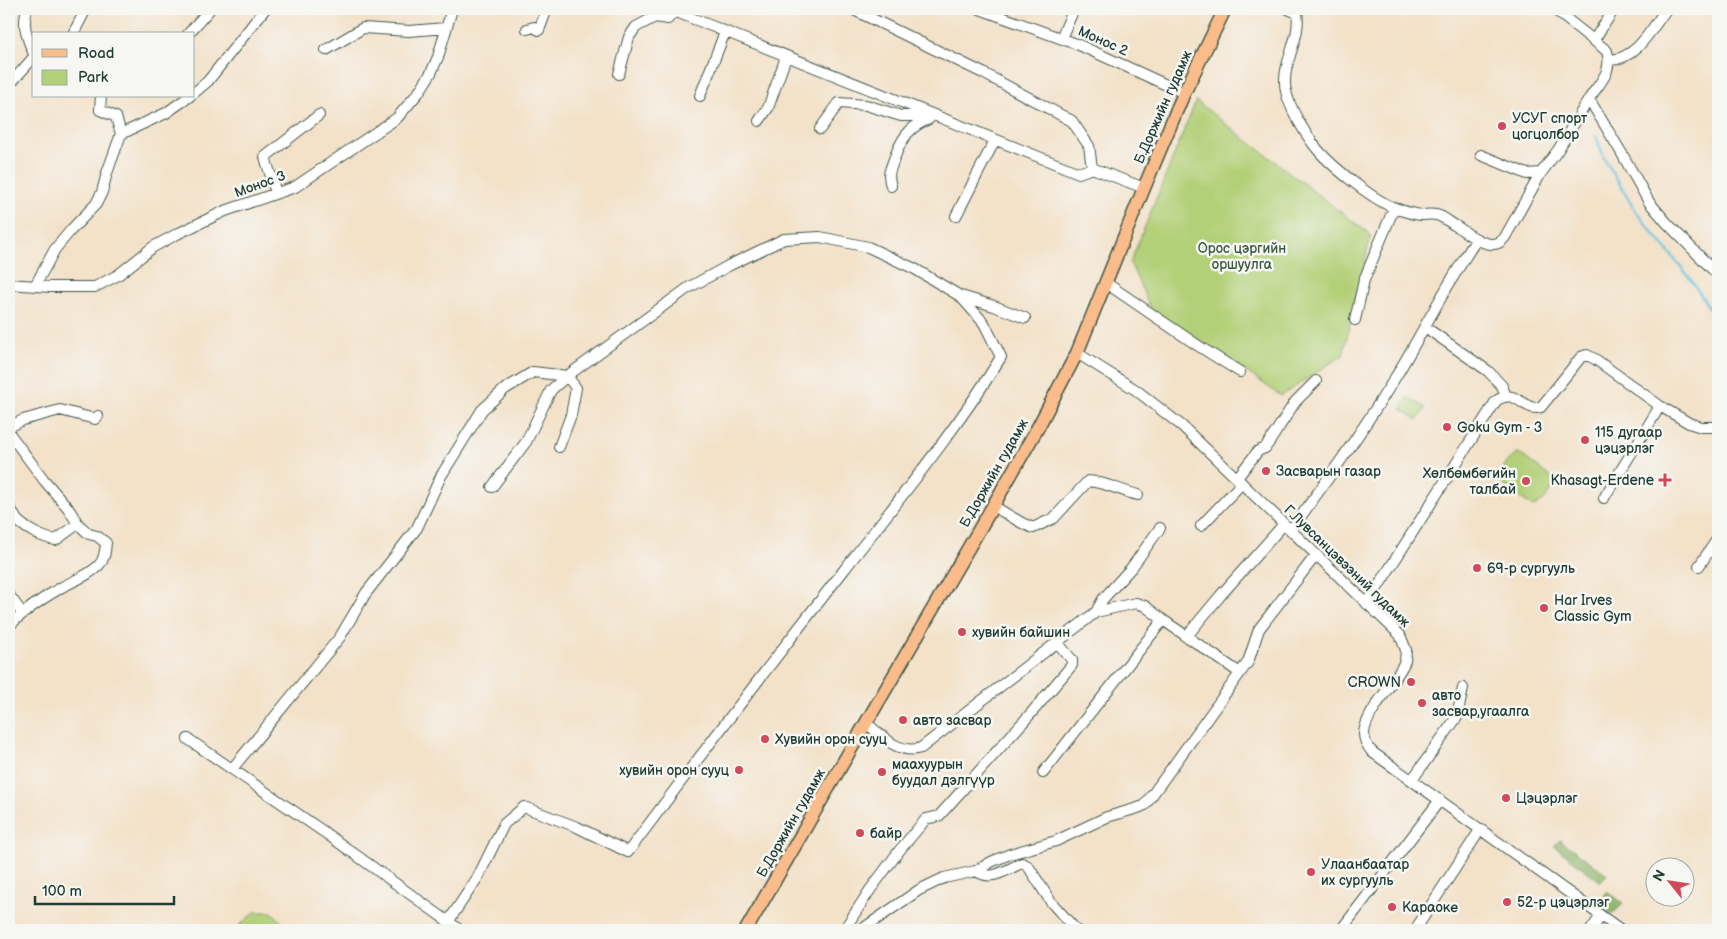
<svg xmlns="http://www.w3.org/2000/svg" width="1727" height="939" viewBox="0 0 1727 939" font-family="'Balsamiq Sans',sans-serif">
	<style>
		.green { fill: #b2d078; stroke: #688656 }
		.forest { fill: #8db268; stroke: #56784e }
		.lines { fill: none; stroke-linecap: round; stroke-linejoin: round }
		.stream { stroke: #60c1de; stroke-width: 2.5 }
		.minor-casing { stroke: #3f564a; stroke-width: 12 }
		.major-casing { stroke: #3f564a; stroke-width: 15 }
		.minor { stroke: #fff; stroke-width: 10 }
		.major { stroke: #f9bc8a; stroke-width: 12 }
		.poi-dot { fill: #d1495b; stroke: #f6f6f2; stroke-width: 2 }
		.labels { text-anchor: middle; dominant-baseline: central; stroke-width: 5; stroke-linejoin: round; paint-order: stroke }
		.street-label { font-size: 14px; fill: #1f3d34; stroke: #f6f6f2 }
		.poi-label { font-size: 14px; fill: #1f3d34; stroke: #f6f6f2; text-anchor: start }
		.park-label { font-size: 14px; fill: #3c5a42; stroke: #f6f6f2 }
	</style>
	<rect width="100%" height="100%" fill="#f6f6f2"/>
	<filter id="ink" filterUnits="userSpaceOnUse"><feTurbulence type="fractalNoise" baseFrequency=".02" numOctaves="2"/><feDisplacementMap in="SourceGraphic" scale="10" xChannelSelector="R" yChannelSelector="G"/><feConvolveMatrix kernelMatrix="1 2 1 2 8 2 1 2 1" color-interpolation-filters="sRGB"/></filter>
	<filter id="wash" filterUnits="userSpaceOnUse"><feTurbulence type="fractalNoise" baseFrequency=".0096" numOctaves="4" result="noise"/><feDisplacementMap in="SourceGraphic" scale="20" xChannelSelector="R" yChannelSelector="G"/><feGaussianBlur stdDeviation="1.12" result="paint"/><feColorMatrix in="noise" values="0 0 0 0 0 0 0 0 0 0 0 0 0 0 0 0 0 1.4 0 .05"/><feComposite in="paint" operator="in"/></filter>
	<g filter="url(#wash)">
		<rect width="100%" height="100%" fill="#f3e1c8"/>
		<path class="green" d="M 1196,101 L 1371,235 L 1343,355 L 1281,396 L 1227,358 L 1152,311 L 1130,263 Z
			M 1408,397 L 1425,408 L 1418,420 L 1401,409 Z
			M 1519,453 L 1554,480 C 1554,489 1542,505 1533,507 L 1498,481 C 1499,471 1509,458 1519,453 Z
			M 255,912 L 272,912 L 290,930 L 234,930 Z"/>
		<path class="forest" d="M 1560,840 L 1607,874 L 1601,882 L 1554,846 Z
			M 1607,891 L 1623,903 C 1616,913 1605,921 1599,905 Z"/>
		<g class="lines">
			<path class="stream" d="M 1596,136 L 1604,158 L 1637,213 L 1689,277 L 1718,321"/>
		</g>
	</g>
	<g filter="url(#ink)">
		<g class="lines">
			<g class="minor-casing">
				<path id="minor" d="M 27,9 C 22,25 27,39 34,54
					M 669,9 L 1079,173 L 1092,168
					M 852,9 L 983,73 L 1072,121 L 1089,146 L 1092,168 L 1144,188
					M 980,9 L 1079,45 L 1184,93
					M 1288,9 L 1297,13 C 1302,39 1280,64 1286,91 C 1289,107 1304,132 1314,145 C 1328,164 1373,200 1395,208 C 1403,211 1413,214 1421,215 C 1426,215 1431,214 1436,215 C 1443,216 1450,223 1456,226 C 1469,234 1493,255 1505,237 L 1541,173
					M 1554,9 L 1607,51 C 1613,72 1600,82 1589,99 L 1621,152 L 1649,202 L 1667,223 L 1718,275
					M 527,29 L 534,27 L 539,30 L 547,9
					M 73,34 L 86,9
					M 188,34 L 210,9
					M 1061,38 L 1074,9
					M 1594,40 L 1614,9
					M 326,50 L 363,28 L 409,31 L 446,28
					M 1610,60 C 1636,59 1651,30 1665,11
					M 619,74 L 629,37 L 636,27 L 655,17 L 668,19 L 674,11
					M 9,85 L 34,57
					M 194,93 L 208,81 L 265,9
					M 101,96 L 100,110 L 116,117 L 121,134 L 166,113 L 190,96
					M 700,96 L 725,32
					M 759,121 L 768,108 L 786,57
					M 820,129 L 839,103 L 866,105 L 901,116 L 912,116 L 926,120
					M 1481,155 L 1527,174 L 1541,173 L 1558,150 L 1589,99
					M 891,186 C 887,173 890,171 894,159 C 901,140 909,126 929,119
					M 276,193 L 265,157 L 319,115
					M 956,216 L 995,140
					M 1106,283 L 1197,345 L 1240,372
					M 9,284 L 50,287 L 95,287 L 118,275 L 153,247 L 177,234 L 225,211 L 295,187 L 397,118 L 419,92 L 431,73 L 438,57 L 452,9
					M 35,286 L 55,249 L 71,230 L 96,204 L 102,192 L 107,173 L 121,134
					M 961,296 L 994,306 L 1025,318
					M 1355,320 L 1364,280 L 1394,208
					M 1425,327 L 1488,371 L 1502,386 L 1506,396
					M 1077,353 L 1136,390 L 1182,426 L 1400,635 L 1406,650 L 1405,661 C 1397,681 1364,714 1364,734 C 1364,741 1368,747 1372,752 L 1621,930
					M 9,427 L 23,420 L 60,410 L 95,419 L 98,416
					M 9,433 L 44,480 L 68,508 L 78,524 L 89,534 L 97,536 L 106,543 C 105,551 105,559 99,565 C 90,575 75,580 62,587 C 43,598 25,610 9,626
					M 1237,478 L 1258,451 L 1265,448 L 1270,441 L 1295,402 L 1316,381
					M 492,487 L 526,442 L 551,390 L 567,376
					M 1604,498 L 1660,406
					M 9,506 C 12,510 14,516 17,520 C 27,530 43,538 56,540 L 78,524
					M 993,506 L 1022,523 L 1033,528 L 1054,518 L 1088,481 C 1105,482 1121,491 1138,495
					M 1201,526 L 1242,483
					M 1291,530 C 1325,483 1359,436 1390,386 C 1420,338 1445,286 1477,239
					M 1699,566 L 1718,538
					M 9,595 L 22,613
					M 1367,604 L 1496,401 C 1516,386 1524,413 1541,407 L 1581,357 L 1587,355 L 1595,359 L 1660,406 L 1689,423 L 1701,427 L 1718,427
					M 1096,612 L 1103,599 L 1132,567 L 1160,528
					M 1186,637 L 1220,596 L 1284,524
					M 866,723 C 883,736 898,755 921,748 L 1096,612 L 1136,603 L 1145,606 L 1163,620
					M 188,739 L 324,832 L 460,930
					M 232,769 L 340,637 L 366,593 L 417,528 L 441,476 L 482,410 L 505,389 L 533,372 L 567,376
					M 1043,773 L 1163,620 L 1240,673
					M 1412,780 L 1457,717 L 1463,688
					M 976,871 C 992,882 1005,870 1022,863 L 1028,866 L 1051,902 L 1076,930
					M 448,922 L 478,877 L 504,824 L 524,807 L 577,827 L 628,852 C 699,757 771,663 844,570 C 898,500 955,432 1001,357 L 984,323 L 960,296 L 915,269 L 868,247 L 820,237 L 784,239 L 730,265 L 688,288 L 567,376 L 576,388 L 571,415 L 559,447
					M 844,930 L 870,890 L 899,851 L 926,819 L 939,816 L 1033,711 L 1072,665 L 1072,660 L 1057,642
					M 861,930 L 919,890 L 944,878 L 976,871 L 991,862 L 1010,854 L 1056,841 L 1107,817 L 1138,808 L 1145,805 L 1248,662 L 1259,629 L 1316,555
					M 1341,930 L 1440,800
					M 1415,930 L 1480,830
					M 1591,930 L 1601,916"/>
			</g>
			<g class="major-casing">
				<path id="major" d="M 746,930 L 866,723 L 993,506 L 1037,429 L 1077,353 L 1144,188 L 1184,93 L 1225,9"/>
			</g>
			<use href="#minor" class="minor"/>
			<use href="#major" class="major"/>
		</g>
	</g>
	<g class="poi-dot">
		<circle cx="1502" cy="126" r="5"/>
		<circle cx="1447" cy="427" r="5"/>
		<circle cx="1585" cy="440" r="5"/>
		<circle cx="1266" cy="471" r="5"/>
		<path d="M1662.5 472.5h5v5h5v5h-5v5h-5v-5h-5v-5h5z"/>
		<circle cx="1526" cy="481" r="5"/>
		<circle cx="1477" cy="568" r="5"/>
		<circle cx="1544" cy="608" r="5"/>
		<circle cx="962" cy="632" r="5"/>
		<circle cx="1411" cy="682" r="5"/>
		<circle cx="1422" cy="703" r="5"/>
		<circle cx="903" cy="720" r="5"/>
		<circle cx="765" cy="739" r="5"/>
		<circle cx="739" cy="770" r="5"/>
		<circle cx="882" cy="772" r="5"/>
		<circle cx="1506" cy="798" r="5"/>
		<circle cx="860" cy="833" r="5"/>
		<circle cx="1311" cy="872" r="5"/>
		<circle cx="1507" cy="902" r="5"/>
		<circle cx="1392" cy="907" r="5"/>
	</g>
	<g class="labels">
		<g class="street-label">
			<text transform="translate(1103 41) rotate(24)">Монос 2</text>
			<text transform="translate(1163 107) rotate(-66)">Б.Доржийн гудамж</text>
			<text transform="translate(260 184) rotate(-20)">Монос 3</text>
			<text transform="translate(994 473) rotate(-60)">Б.Доржийн гудамж</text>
			<text transform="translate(1347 566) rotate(44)">Г.Лувсанцэвээний гудамж</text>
			<text transform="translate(791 823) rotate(-60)">Б.Доржийн гудамж</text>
		</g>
		<g class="poi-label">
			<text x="1512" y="118">УСУГ спорт<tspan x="1512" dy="16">цогцолбор</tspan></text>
			<text x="1457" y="427">Goku Gym - 3</text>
			<text x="1595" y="432">115 дугаар<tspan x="1595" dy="16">цэцэрлэг</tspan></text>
			<text x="1276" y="471">Засварын газар</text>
			<text x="1516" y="473" text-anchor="end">Хөлбөмбөгийн<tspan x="1516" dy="16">талбай</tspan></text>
			<text x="1654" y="480" text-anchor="end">Khasagt-Erdene</text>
			<text x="1487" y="568">69-р сургууль</text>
			<text x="1554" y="600">Har Irves<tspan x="1554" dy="16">Classic Gym</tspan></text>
			<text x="972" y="632">хувийн байшин</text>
			<text x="1401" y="682" text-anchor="end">CROWN</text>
			<text x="1432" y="695">авто<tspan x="1432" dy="16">засвар,угаалга</tspan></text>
			<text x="913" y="720">авто засвар</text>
			<text x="775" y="739">Хувийн орон сууц</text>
			<text x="892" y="764">маахуурын<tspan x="892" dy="16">буудал дэлгүүр</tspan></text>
			<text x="729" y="770" text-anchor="end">хувийн орон сууц</text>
			<text x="1516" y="798">Цэцэрлэг</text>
			<text x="870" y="833">байр</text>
			<text x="1321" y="864">Улаанбаатар<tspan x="1321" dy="16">их сургууль</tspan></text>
			<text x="1517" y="902">52-р цэцэрлэг</text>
			<text x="1402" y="907">Караоке</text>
		</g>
		<g class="park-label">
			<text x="1242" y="248">Орос цэргийн<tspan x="1242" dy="16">оршуулга</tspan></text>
		</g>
	</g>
	<rect width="1727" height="939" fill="none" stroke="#f6f6f2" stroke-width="30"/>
	<rect x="32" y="32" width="162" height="65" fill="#f6f6f2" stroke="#a0aca6"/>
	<rect x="42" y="49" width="25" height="8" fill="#f9bc8a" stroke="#a0aca6"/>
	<text x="78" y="58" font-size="15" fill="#1f3d34">Road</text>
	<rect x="42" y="70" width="25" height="15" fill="#b2d078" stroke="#a0aca6"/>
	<text x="78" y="82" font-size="15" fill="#1f3d34">Park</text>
	<g transform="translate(1670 882) rotate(300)"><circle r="24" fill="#f6f6f2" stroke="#a0aca6"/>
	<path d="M0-4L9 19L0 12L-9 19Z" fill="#d1495b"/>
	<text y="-8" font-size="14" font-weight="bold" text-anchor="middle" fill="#1f3d34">N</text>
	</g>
	<path d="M35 896v8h139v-8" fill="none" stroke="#1f3d34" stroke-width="2.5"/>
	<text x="42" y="896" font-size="15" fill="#1f3d34" stroke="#f6f6f2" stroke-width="4" paint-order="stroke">100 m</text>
</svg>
